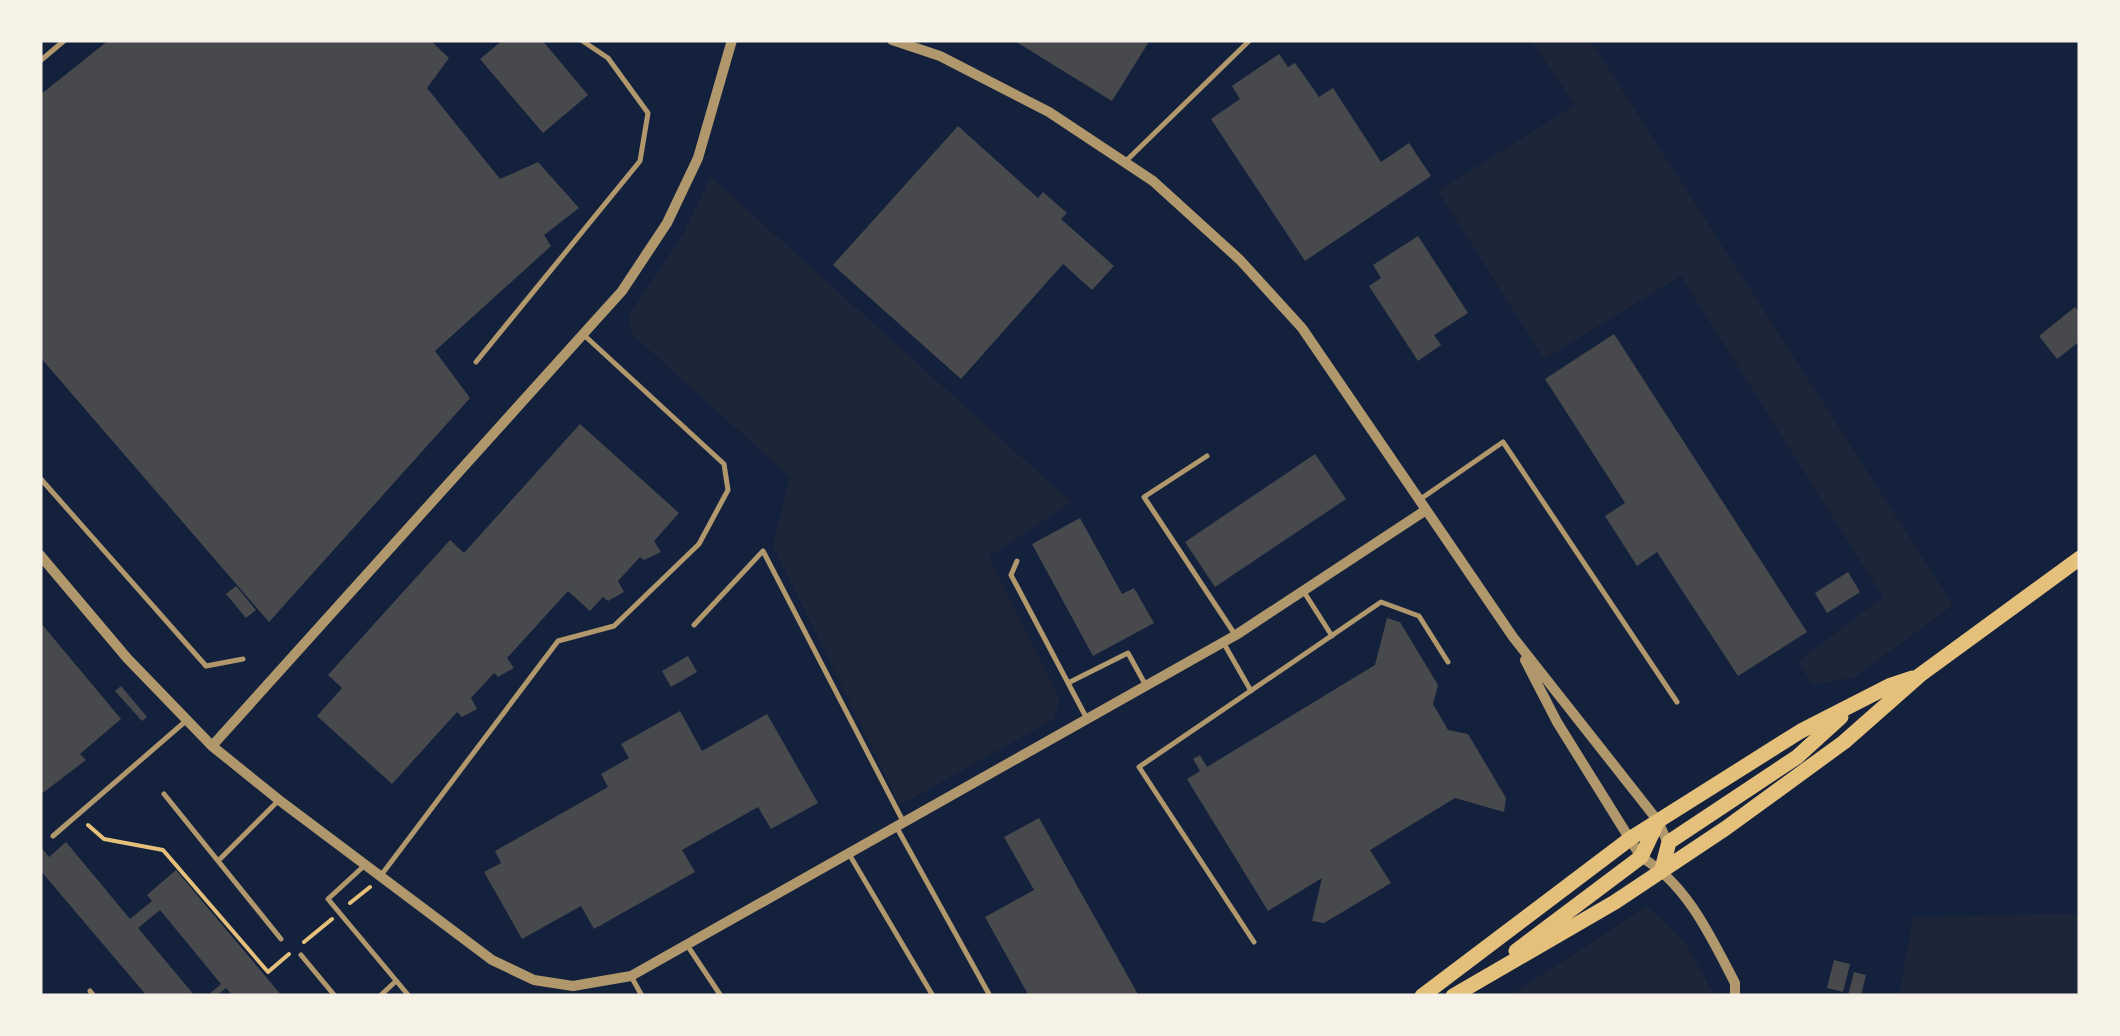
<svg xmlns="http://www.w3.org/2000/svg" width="2120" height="1036" viewBox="0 0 2120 1036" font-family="Lora,serif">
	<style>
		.green { fill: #1d2539 }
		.building { fill: #48494c }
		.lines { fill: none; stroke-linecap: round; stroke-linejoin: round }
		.path { stroke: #e5c07b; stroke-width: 4 }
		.service { stroke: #b1986c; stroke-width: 5 }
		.minor { stroke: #b1986c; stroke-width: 10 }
		.primary { stroke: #e5c07b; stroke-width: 15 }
	</style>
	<rect width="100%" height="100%" fill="#14213d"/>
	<path class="green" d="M 1531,40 L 1590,40 L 1953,605 L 1855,677 L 1812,685 L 1798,661 L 1883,597 L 1681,276 L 1544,359 L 1438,191 L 1575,105 Z
		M 711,177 L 1071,502 L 989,557 L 1060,699 L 1054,719 L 900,805 L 773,546 L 790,477 L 633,335 L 628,316 L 682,236 Z
		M 1647,906 L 1684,941 L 1715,996 L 1510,996 Z
		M 2080,914 L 2080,996 L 1899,996 L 1913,917 Z"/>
	<path class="building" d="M 109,40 L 430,40 L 449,58 L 427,88 L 500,179 L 538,162 L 579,208 L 544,235 L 551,246 L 435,351 L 470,398 L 269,622 L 40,357 L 40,95 Z
		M 503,40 L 542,40 L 588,95 L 543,133 L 480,59 Z
		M 1013,40 L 1150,40 L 1112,101 Z
		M 1279,54 L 1288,67 L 1295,63 L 1319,97 L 1333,88 L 1381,162 L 1409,143 L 1431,176 L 1305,261 L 1211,119 L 1240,99 L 1232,86 Z
		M 958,126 L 1038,198 L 1043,192 L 1067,213 L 1061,219 L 1114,266 L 1092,290 L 1063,264 L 961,379 L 833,265 Z
		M 1418,236 L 1468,313 L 1434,335 L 1441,345 L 1418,361 L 1369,286 L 1381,278 L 1373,265 Z
		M 2075,307 L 2080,313 L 2080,341 L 2057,359 L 2039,336 Z
		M 1614,334 L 1807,632 L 1738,676 L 1657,552 L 1637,566 L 1605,516 L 1625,503 L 1545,379 Z
		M 580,424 L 679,513 L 654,541 L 661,552 L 644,560 L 640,557 L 618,581 L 624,592 L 608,601 L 603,597 L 590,611 L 568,591 L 507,658 L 514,668 L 498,677 L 494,673 L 471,698 L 477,709 L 462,717 L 457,712 L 392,784 L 317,716 L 342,688 L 328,675 L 450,540 L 464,553 Z
		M 1315,454 L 1346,499 L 1215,587 L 1185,542 Z
		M 1080,518 L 1122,594 L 1134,588 L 1154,623 L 1093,656 L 1032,544 Z
		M 1848,572 L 1860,592 L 1827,613 L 1815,593 Z
		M 236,586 L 256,610 L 246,618 L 226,594 Z
		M 1387,618 L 1400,622 L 1438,685 L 1433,704 L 1448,730 L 1468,734 L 1506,798 L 1504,812 L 1455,798 L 1370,850 L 1391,883 L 1324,923 L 1312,921 L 1322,878 L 1268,911 L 1187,779 L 1200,771 L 1193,759 L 1200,755 L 1207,767 L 1375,665 Z
		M 40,622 L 121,719 L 80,754 L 86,760 L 40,795 Z
		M 688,656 L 697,672 L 671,687 L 662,671 Z
		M 121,686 L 147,717 L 142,721 L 115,691 Z
		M 680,711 L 702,751 L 767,714 L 818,803 L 771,829 L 758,807 L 682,850 L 695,872 L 594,929 L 581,906 L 522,939 L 484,872 L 501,863 L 495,851 L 608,787 L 601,774 L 629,758 L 621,744 Z
		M 1039,818 L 1139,996 L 1029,996 L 985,917 L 1034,890 L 1004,837 Z
		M 66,842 L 130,919 L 152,901 L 147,895 L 176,870 L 282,996 L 233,996 L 226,988 L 216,996 L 207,996 L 221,984 L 160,910 L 138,928 L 195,996 L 147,996 L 40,870 L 40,846 L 49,857 Z
		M 1834,960 L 1850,964 L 1843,992 L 1827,988 Z
		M 1854,972 L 1866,975 L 1861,996 L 1848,995 Z"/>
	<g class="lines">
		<path class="path" d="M 88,825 L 104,839 L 163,850 L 268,972 L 289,954
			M 350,903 L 370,887
			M 304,942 L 332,919"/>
		<path class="service" d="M 40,61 L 65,40
			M 1127,160 L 1250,40
			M 476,362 L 640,161 L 648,113 L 608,58 L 581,40
			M 1207,456 L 1144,497 L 1234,633
			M 40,478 L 206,666 L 243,659
			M 1422,498 L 1503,442 L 1677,702
			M 1017,561 L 1011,575 L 1086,717
			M 1304,592 L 1332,636
			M 694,625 L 763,551 L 904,823
			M 1223,642 L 1251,691
			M 1068,683 L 1128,653 L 1145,684
			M 164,794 L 281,939
			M 897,828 L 990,996
			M 53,836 L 187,720
			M 849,854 L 933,996
			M 218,861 L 279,800
			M 365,865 L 328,899 L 409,996
			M 382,874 L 558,641 L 614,626 L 699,544 L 728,490 L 724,464 L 585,336
			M 1254,942 L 1139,767 L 1381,602 L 1419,616 L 1448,662
			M 687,945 L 721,996
			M 301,955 L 335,996
			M 631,976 L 642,996
			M 90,991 L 94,996
			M 380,996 L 396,981"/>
		<path class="minor" d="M 892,40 L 940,56 L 1049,112 L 1153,181 L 1240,260 L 1302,328 L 1513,637 L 1658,821 L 1669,846
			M 40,555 L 127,658 L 212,746 L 279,800 L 492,960 L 534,980 L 573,986 L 631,976 L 1236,635 L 1426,510
			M 1525,660 L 1557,722 L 1641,857 C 1687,884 1711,937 1735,983 L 1735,996
			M 212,746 L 622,291 L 667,223 L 698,158 L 732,40"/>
		<path class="primary" d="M 1662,869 L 1669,842 L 1797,757 L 1841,717
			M 1516,951 L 1641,857 L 1658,821
			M 1422,996 L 1631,838 L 1801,731 L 1891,685 L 1912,678
			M 1453,996 L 1615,902 L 1726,828 L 1844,742 L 1920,675 L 2080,558"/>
	</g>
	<rect width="2120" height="1036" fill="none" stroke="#f6f1e7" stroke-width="85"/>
</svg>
